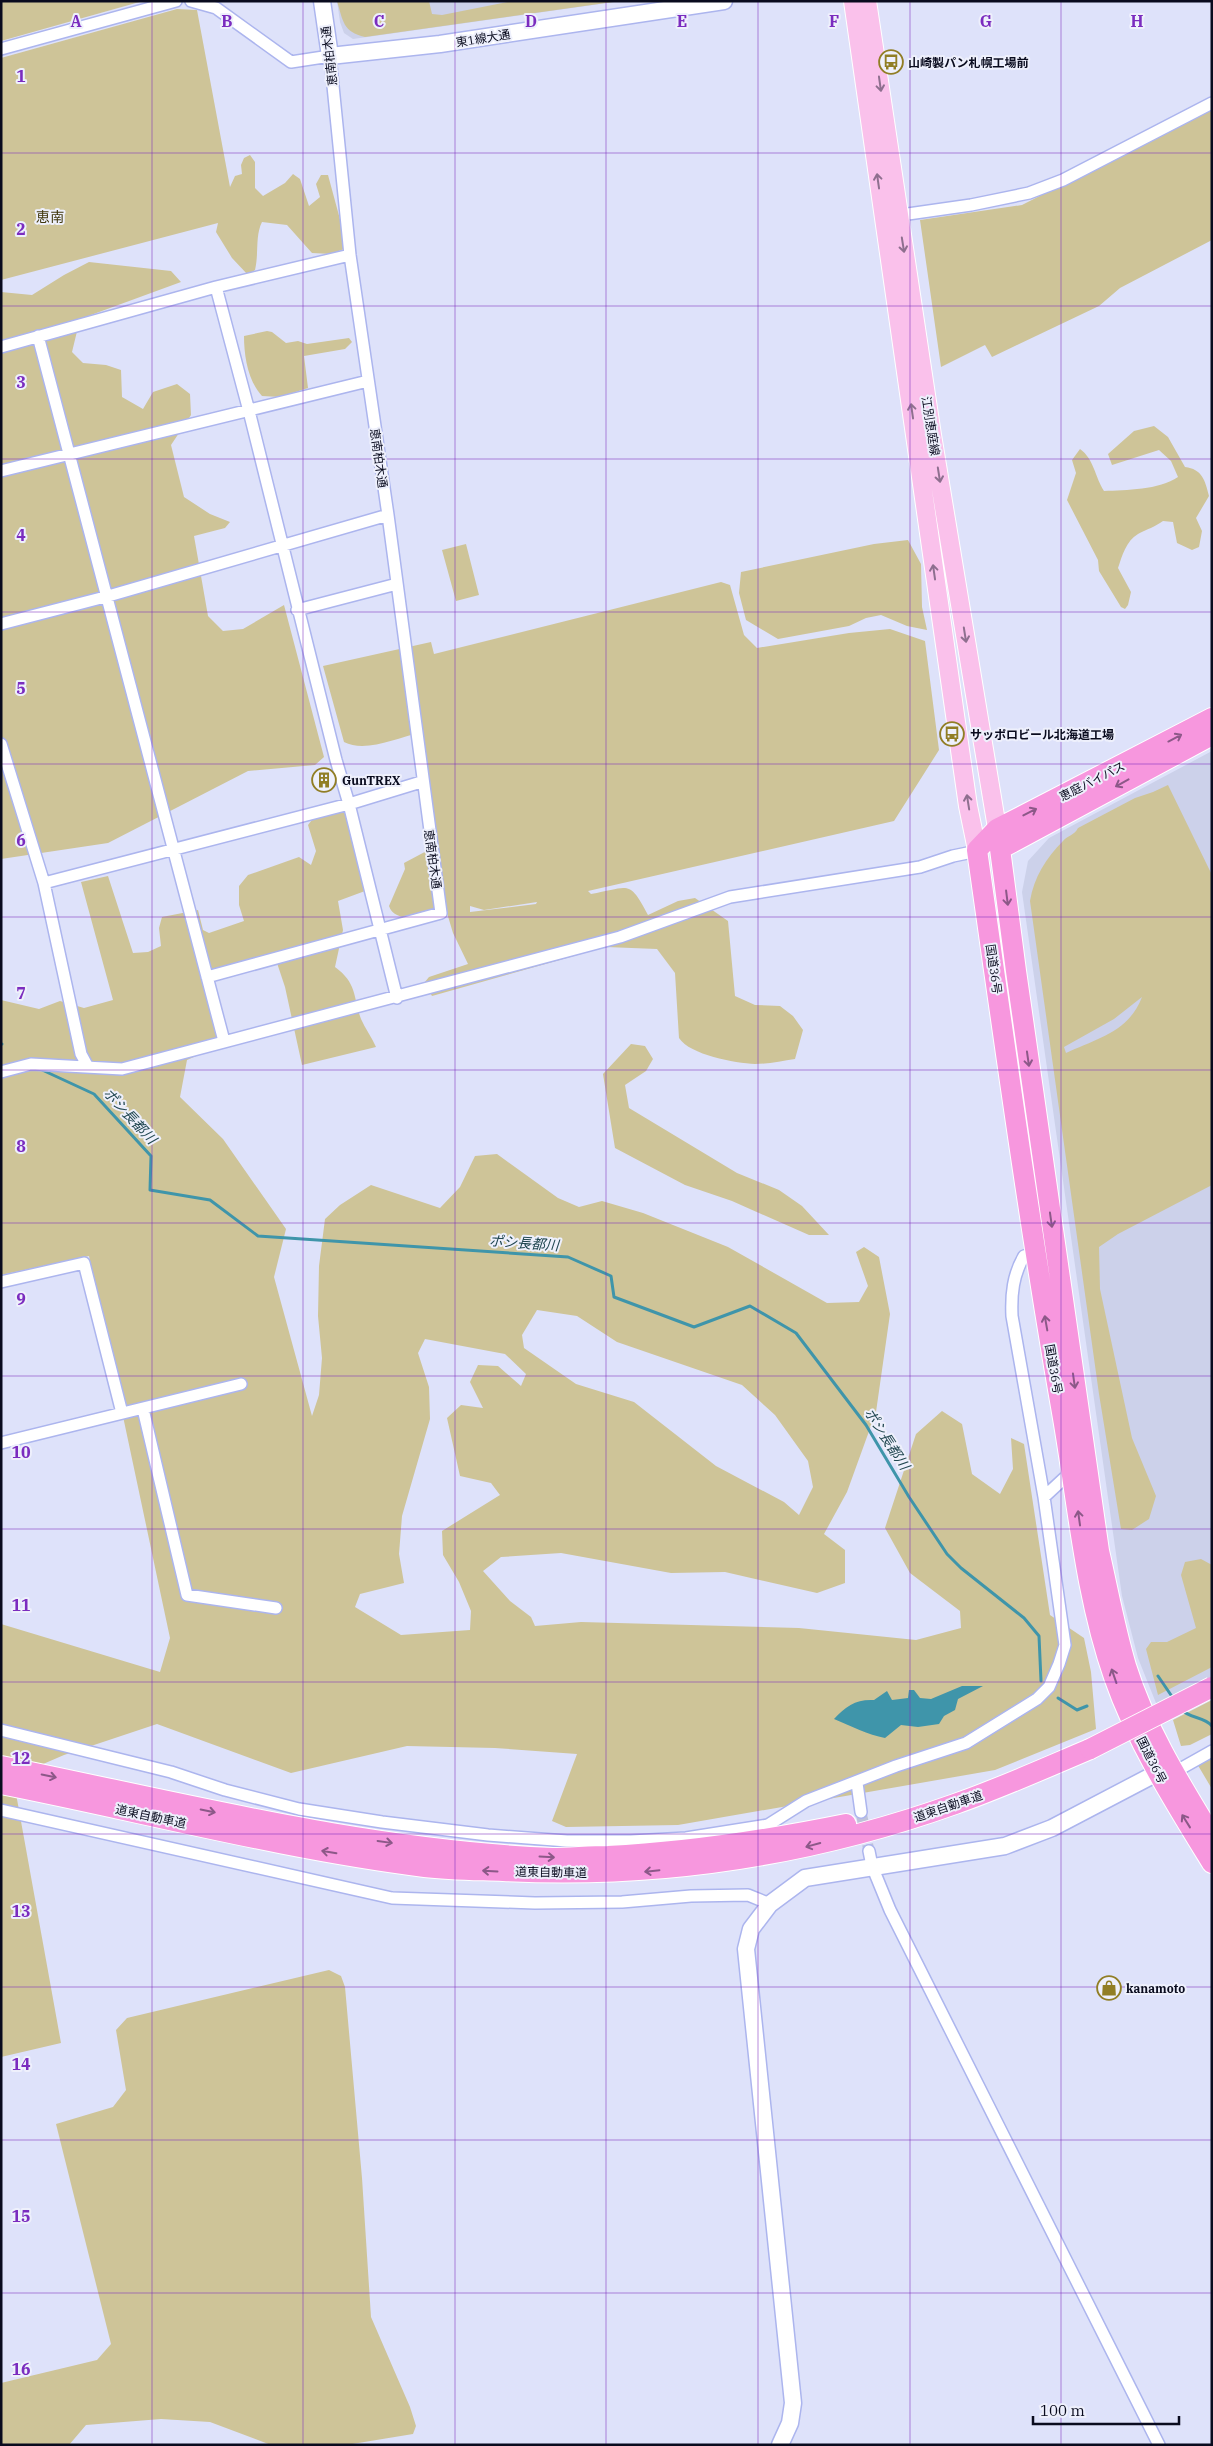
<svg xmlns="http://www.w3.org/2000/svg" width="1213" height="2446" viewBox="0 0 1213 2446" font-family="'IBM Plex Serif','Noto Sans JP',serif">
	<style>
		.built { fill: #ccd1ea }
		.green { fill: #cec498; fill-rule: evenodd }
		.water { fill: #3f95aa }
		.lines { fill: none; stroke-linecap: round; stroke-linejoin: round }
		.stream { stroke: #3f95aa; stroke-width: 3 }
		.street-tunnel { stroke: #bec2d9; stroke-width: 11; stroke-dasharray: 11 5.5; stroke-linecap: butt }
		.street-casing { stroke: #acb5ee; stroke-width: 14 }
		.secondary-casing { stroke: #acb5ee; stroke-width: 19 }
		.primary-casing { stroke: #fff; stroke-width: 20 }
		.highway-casing { stroke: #fff; stroke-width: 22 }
		.street { stroke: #fff; stroke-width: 11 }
		.secondary { stroke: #fff; stroke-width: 16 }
		.primary { stroke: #fac1eb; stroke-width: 18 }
		.highway { stroke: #f797de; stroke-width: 20 }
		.highway-bridge-casing { stroke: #fff; stroke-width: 22; stroke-linecap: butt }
		.highway-bridge { stroke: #f797de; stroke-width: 20 }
		.oneway { stroke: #8e6f8f }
		.oneway2 { stroke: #8c5888 }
		.grid { fill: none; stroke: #7b2cbf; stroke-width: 1; stroke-opacity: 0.55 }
		.labels { text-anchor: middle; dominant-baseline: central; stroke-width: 4; stroke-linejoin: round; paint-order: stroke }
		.street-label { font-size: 12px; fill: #090b1e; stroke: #eef0fc }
		.poi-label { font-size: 12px; font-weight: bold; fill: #090b1e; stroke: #eef0fc; text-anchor: start }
		.neighbourhood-label { font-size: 14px; fill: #40370d; stroke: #eef0fc }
		.water-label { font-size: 14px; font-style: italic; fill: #214751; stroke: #eef0fc }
		.grid-label { font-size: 16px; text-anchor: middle; font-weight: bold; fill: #7b2cbf; stroke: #eef0fc; stroke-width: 4; stroke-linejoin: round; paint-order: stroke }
	</style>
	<rect width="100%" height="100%" fill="#dee2fa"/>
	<path class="built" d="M 337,1 L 621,1 L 353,39 L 344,33 L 340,22 Z
		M 1212,751 L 1212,1677 L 1158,1708 L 1138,1658 L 1122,1596 L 1022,892 L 1028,861 L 1049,838 Z"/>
	<path class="green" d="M 1,1 L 143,1 L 1,41 Z
		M 337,1 L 429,1 L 432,14 L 442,15 L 513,1 L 620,1 L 365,37 C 343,32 343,21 337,1 Z
		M 177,9 L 197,10 L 230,187 L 235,176 L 242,174 L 241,165 L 244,158 L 250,155 L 255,162 L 255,188 L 263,196 L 285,183 L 293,174 L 300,179 L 309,206 L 320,197 L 316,184 L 321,175 L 328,175 L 341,223 L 344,249 L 331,254 L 312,253 L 287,225 L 262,222 C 255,236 259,253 255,270 L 248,275 L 232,258 L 216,232 L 218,223 L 1,280 L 1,58 Z
		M 1212,108 L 1212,240 L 1120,288 L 1099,306 L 992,357 L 985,345 L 941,367 L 920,220 L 1022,205 Z
		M 89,262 L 171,271 L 181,282 L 80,319 L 72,352 L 83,363 L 106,365 L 121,370 L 122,397 L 143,409 L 153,392 L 177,384 L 190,394 L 191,415 L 171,445 L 184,497 L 210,514 L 230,522 L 225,528 L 194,536 L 208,616 L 223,631 L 243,629 L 284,605 L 324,757 L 315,765 L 248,771 L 108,843 L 1,859 L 1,292 L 32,295 L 64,275 Z
		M 267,331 L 272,332 L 286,343 L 298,341 L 307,344 L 349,338 L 352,342 L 345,349 L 304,356 L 308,388 L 280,397 L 262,396 C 248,381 244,356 244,336 Z
		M 1154,426 L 1168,437 L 1185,467 C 1202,469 1205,480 1209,496 L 1196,518 L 1202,531 L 1199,547 L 1192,550 L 1177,543 L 1173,522 L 1163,521 C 1155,527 1147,529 1138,534 C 1126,541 1122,556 1118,568 L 1131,592 L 1128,605 L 1125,609 L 1121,607 L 1099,571 L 1098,560 L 1067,500 L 1076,473 L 1072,460 L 1080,449 C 1094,459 1095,477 1104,491 C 1126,490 1159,490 1178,477 L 1171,461 L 1159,450 L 1112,465 L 1108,454 L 1134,431 Z
		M 908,540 L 921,564 L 922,607 L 927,630 L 907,626 L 881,615 L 866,618 L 849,626 L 778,639 L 746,620 L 739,593 L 741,572 L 874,544 Z
		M 466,544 L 479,595 L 456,601 L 442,550 Z
		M 721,582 L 730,585 L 744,635 L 757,648 L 849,633 L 890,629 L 925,641 L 939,750 L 894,821 L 588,891 L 591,894 C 630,887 629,879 648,915 L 678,901 L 695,898 L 728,921 L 735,996 L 755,1005 L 780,1006 L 793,1016 L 803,1030 L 795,1059 C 782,1061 768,1064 755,1064 C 735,1063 690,1055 679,1038 L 675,973 L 657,949 L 606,947 L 432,996 L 424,983 L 429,977 L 468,964 L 453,933 L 447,913 C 432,914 395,926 389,906 L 405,869 L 404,863 L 436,846 L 419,733 C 397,738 365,753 344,742 L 323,666 L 431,642 L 434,654 ZM 537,902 L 536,904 L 470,912 L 470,906 L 484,910 Z
		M 1168,785 L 1212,875 L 1212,1185 L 1118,1234 L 1099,1247 L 1100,1289 L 1132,1438 L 1156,1496 L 1149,1519 L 1132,1530 L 1121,1529 L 1099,1394 L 1030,901 C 1034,877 1046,858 1063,841 C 1067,836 1075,835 1078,828 L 1135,798 L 1153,792 ZM 1142,997 C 1129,1032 1096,1039 1066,1053 L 1064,1047 L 1114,1019 Z
		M 344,810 L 365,891 L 338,901 L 343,930 L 335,967 C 357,983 353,996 361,1019 C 365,1028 372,1038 376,1047 L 302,1065 L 285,987 L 274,954 L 202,974 L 218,1037 L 210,1050 L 187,1060 L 180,1097 L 223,1139 L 286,1229 L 274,1277 L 312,1416 L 319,1395 L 322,1358 L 318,1316 L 319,1266 L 325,1219 L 340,1205 L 371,1185 L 440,1208 L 460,1187 L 475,1156 L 497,1154 L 558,1198 L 579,1207 L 602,1201 L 643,1213 L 728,1247 L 827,1303 L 859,1302 L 868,1286 L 856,1252 L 864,1247 L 879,1257 L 890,1314 L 876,1412 L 847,1492 L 824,1534 L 845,1550 L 845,1583 L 817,1593 L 725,1572 L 671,1573 L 561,1553 L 501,1557 L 483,1571 L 510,1601 L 531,1617 L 535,1626 L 581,1622 L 799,1628 L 916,1640 L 961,1628 L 960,1611 L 910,1573 L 885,1528 L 916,1434 L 942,1411 L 962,1424 L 972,1474 L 1000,1494 L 1013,1469 L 1011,1438 L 1024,1444 L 1050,1615 L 1084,1638 L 1091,1672 L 1096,1729 L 995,1770 L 678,1825 L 566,1827 L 552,1821 L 577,1754 L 495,1748 L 407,1746 L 291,1773 L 157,1724 L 64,1755 L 13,1777 L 61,2043 L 1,2057 L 1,1624 L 160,1672 L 170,1638 L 89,1256 L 1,1275 L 1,1000 L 39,1009 L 60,1001 L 84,1008 L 113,1000 L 81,882 L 108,876 L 133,953 L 148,952 L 161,946 L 159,928 L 162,917 L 198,910 L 203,930 L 209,933 L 244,921 L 239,905 L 239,886 L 248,875 L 299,857 L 311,865 L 316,851 L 308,825 L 315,816 ZM 537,1310 L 577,1316 L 617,1342 L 742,1385 L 775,1415 L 808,1461 L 813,1487 L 799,1515 L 784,1502 L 716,1466 L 634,1402 L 576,1384 L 524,1348 L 522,1335 ZM 425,1339 L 505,1354 L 526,1374 L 521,1386 L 498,1366 L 478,1365 L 470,1382 L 483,1408 L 461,1405 L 447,1418 L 460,1476 L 491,1483 L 500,1495 L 442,1531 L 443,1555 L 459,1582 L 471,1611 L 470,1630 L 401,1635 L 355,1607 L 360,1594 L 404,1583 L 399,1554 L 402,1516 L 430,1419 L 429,1387 L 418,1353 Z
		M 631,1044 L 645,1046 L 653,1059 L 646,1071 L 625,1085 L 629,1108 L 737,1173 L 779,1190 L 802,1206 L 829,1235 L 809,1235 L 732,1201 L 685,1185 L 615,1148 L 603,1074 Z
		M 1201,1559 L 1212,1565 L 1212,1667 L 1158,1695 L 1146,1649 L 1151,1642 L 1167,1642 L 1196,1628 L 1181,1575 L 1185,1562 Z
		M 1212,1700 L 1212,1734 L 1190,1745 L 1181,1746 L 1173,1720 Z
		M 1212,1748 L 1212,1789 L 1193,1757 Z
		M 329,1970 L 341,1976 L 345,1987 L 362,2178 L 371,2317 L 410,2407 L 416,2426 L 413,2434 L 346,2445 L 271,2445 L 210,2422 L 161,2419 L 86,2425 L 69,2445 L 1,2445 L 1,2383 L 97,2360 L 111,2344 L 56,2124 L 113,2107 L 126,2090 L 116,2030 L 127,2018 Z"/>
	<path class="water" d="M 962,1686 L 983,1686 L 958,1699 L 955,1710 L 944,1716 L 939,1724 L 918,1727 L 901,1725 L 885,1738 C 868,1735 851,1726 834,1719 C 846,1706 856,1699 874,1700 L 887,1691 L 892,1700 L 908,1698 L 909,1690 L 914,1690 L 920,1698 L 931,1699 Z"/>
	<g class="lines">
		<path class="stream" d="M 1,1044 L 2,1044
			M 40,1069 L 94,1094 L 151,1156 L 150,1190 L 210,1200 L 258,1236 L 568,1257 L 611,1276 L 614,1297 L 694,1327 L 750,1306 L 796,1333 L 866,1425 L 909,1497 L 947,1554 L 961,1568 L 1024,1618 L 1039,1636 L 1041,1681
			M 1158,1676 L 1173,1698
			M 1058,1698 L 1077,1710 L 1087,1706
			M 1181,1709 C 1189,1719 1204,1716 1212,1726"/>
		<path class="street-tunnel" d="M 861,1812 L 869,1851"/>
		<g class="street-casing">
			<path id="street" d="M 191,1 L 216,8 L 291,62 L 330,56 L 350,255 L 388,515 L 441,913 L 207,977
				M 1,49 L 176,1
				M 894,216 L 971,205 L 1029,193 L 1063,180 L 1212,103
				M 216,287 L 249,411 L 336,760 L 349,804 L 397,998
				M 38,336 L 224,1041
				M 1,347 L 216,287 L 350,255
				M 1,471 L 368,381
				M 297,610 L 397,584
				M 1,624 L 105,597 L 388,515
				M 1,744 L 44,883 L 81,1054 L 88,1067
				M 44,883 L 349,804 L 421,782
				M 1,1072 L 31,1064 L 122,1069 L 620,937 L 730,897 L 920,867 L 953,856 L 982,850
				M 1,1282 L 84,1263 L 122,1413
				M 143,1409 L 187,1595 L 276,1608
				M 1,1443 L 241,1384
				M 1044,1497 L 1072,1471
				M 1,1730 L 171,1772 L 225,1790 L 299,1809 L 382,1822 L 488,1835 L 567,1841 L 631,1841 L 686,1838 L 768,1825 L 806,1801 L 896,1766 L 966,1743 L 1037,1699 L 1049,1687 L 1059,1664 L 1065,1645 L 1044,1497 L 1012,1316 C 1011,1294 1013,1275 1024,1256 L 1034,1254
				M 1180,1769 L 1212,1751
				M 857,1783 L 861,1812
				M 1,1810 L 392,1898 L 535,1903 L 622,1902 L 691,1896 L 748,1895 L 770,1904
				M 869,1851 L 872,1866 L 890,1910 L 1159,2445"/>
		</g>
		<g class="secondary-casing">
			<path id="secondary" d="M 322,1 L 330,56 L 440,44 L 724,1
				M 780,2445 L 790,2423 L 793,2403 L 746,1949 L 751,1929 L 770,1904 L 805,1878 L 1005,1846 L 1052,1828 L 1157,1773 L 1170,1768"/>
		</g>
		<g class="primary-casing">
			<path id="primary" d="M 853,1 L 968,806 L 977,850
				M 867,1 L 932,435 L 999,840"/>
		</g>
		<g class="highway-casing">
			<path id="highway" d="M 1212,718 L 997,829 L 977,850 C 1004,1040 1030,1230 1063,1418 C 1078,1505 1085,1594 1114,1677 C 1137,1743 1175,1803 1212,1863
				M 1212,735 L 1000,849 L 1016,971 L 1099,1551 C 1108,1590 1115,1629 1126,1666 C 1145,1727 1179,1782 1212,1836
				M 1,1766 C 184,1803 364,1850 552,1858 C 570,1858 589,1856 608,1856 C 688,1852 767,1840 846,1824
				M 1,1784 C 143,1812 282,1849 425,1867 C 451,1870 477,1870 503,1871 C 658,1879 809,1856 955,1804 C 1001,1788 1045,1768 1090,1749"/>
		</g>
		<use href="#street" class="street"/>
		<use href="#secondary" class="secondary"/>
		<use href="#primary" class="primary"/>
		<use href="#highway" class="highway"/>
		<g class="highway-bridge-casing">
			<path id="highway-bridge" d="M 1090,1749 L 1212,1687"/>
		</g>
		<use href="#highway-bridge" class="highway-bridge"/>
	</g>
	<defs><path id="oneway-shaft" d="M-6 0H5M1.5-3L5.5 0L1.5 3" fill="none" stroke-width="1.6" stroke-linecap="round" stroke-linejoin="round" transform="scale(1.25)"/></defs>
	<g class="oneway">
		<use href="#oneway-shaft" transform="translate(880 84) rotate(82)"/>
		<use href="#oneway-shaft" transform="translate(878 181) rotate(-98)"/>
		<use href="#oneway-shaft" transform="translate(903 245) rotate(81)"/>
		<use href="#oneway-shaft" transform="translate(912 411) rotate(-98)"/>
		<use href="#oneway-shaft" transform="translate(939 475) rotate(81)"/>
		<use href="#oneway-shaft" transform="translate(934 572) rotate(-98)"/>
		<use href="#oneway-shaft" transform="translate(965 635) rotate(81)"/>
		<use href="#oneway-shaft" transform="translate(968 802) rotate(-99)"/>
	</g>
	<g class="oneway2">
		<use href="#oneway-shaft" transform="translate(1175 738) rotate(-28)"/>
		<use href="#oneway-shaft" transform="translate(1122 783) rotate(151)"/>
		<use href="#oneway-shaft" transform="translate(1030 812) rotate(-27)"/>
		<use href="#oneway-shaft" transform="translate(1007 898) rotate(83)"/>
		<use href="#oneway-shaft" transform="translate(1028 1059) rotate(82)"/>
		<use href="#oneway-shaft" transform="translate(1051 1220) rotate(82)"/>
		<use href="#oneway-shaft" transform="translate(1046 1323) rotate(-100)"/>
		<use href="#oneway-shaft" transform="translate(1074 1381) rotate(82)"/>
		<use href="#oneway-shaft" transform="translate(1079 1518) rotate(-98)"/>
		<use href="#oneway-shaft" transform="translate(1114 1676) rotate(-109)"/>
		<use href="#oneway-shaft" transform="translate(49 1776) rotate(12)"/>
		<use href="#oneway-shaft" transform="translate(208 1811) rotate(12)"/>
		<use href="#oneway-shaft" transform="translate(1186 1821) rotate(-122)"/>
		<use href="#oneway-shaft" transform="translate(385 1842) rotate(8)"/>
		<use href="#oneway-shaft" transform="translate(813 1845) rotate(165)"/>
		<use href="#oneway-shaft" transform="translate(329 1852) rotate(-171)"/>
		<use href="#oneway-shaft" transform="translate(547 1857) rotate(3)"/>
		<use href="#oneway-shaft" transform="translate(490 1871) rotate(-177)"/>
		<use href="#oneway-shaft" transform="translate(652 1871) rotate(174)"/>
	</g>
	<path class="grid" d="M 152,1 L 152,2445M 303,1 L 303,2445M 455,1 L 455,2445M 606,1 L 606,2445M 758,1 L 758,2445M 910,1 L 910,2445M 1061,1 L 1061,2445M 1,153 L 1212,153M 1,306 L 1212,306M 1,459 L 1212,459M 1,612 L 1212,612M 1,764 L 1212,764M 1,917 L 1212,917M 1,1070 L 1212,1070M 1,1223 L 1212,1223M 1,1376 L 1212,1376M 1,1529 L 1212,1529M 1,1682 L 1212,1682M 1,1834 L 1212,1834M 1,1987 L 1212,1987M 1,2140 L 1212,2140M 1,2293 L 1212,2293"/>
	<defs>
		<g id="bus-ring" transform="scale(1.25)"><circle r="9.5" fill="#eef0fc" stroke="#917e25" stroke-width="1.5"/><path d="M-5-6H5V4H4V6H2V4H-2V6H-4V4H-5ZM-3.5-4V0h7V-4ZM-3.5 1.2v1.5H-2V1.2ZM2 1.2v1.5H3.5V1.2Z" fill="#917e25"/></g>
		<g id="building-ring" transform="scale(1.25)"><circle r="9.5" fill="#eef0fc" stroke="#917e25" stroke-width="1.5"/><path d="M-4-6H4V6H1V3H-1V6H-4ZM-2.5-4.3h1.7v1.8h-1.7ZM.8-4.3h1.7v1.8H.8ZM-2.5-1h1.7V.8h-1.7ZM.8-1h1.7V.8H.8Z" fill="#917e25"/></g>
		<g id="shop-ring" transform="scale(1.25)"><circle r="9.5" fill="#eef0fc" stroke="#917e25" stroke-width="1.5"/><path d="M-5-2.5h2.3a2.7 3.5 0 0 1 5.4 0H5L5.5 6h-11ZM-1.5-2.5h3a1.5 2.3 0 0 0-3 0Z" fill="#917e25"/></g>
	</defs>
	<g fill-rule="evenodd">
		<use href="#bus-ring" x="891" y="62"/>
		<use href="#bus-ring" x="952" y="734"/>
		<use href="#building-ring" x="324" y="780"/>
		<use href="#shop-ring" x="1109" y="1988"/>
	</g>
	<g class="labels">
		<g class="street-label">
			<text transform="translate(483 38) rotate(-9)">東1線大通</text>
			<text transform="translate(329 56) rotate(-97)">恵南柏木通</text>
			<text transform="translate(931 426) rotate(81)">江別恵庭線</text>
			<text transform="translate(379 458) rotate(82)">恵南柏木通</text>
			<text transform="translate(1092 781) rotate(-27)">恵庭バイパス</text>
			<text transform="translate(433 859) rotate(82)">恵南柏木通</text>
			<text transform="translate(994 969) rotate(82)">国道36号</text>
			<text transform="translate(1054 1369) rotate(80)">国道36号</text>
			<text transform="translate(1152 1760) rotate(63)">国道36号</text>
			<text transform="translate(948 1806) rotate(-19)">道東自動車道</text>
			<text transform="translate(151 1816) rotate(12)">道東自動車道</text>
			<text transform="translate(551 1872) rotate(1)">道東自動車道</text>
		</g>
		<g class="poi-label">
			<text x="908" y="62">山崎製パン札幌工場前</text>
			<text x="970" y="734">サッポロビール北海道工場</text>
			<text x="342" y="780">GunTREX</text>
			<text x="1126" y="1988">kanamoto</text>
		</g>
		<g class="neighbourhood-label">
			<text x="50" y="217">恵南</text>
		</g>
		<g class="water-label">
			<text transform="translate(130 1116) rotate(47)">ポシ長都川</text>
			<text transform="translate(524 1243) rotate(4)">ポシ長都川</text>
			<text transform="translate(887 1439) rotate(57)">ポシ長都川</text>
		</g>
	</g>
	<g class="grid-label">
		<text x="76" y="27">A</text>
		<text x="227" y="27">B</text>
		<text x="379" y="27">C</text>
		<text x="531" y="27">D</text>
		<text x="682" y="27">E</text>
		<text x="834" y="27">F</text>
		<text x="986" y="27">G</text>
		<text x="1137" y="27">H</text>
		<text x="21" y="82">1</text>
		<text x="21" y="235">2</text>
		<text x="21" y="388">3</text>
		<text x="21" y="541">4</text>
		<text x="21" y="694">5</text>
		<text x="21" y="846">6</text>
		<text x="21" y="999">7</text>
		<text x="21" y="1152">8</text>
		<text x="21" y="1305">9</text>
		<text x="21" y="1458">10</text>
		<text x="21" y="1611">11</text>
		<text x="21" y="1764">12</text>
		<text x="21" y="1917">13</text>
		<text x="21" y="2070">14</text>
		<text x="21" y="2222">15</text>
		<text x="21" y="2375">16</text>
	</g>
	<rect width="1213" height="2446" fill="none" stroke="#090b1e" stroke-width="5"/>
	<path d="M1033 2416v8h146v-8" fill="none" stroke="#090b1e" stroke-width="2.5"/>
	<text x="1040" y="2416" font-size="15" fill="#090b1e" stroke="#eef0fc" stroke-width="4" paint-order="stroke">100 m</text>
</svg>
